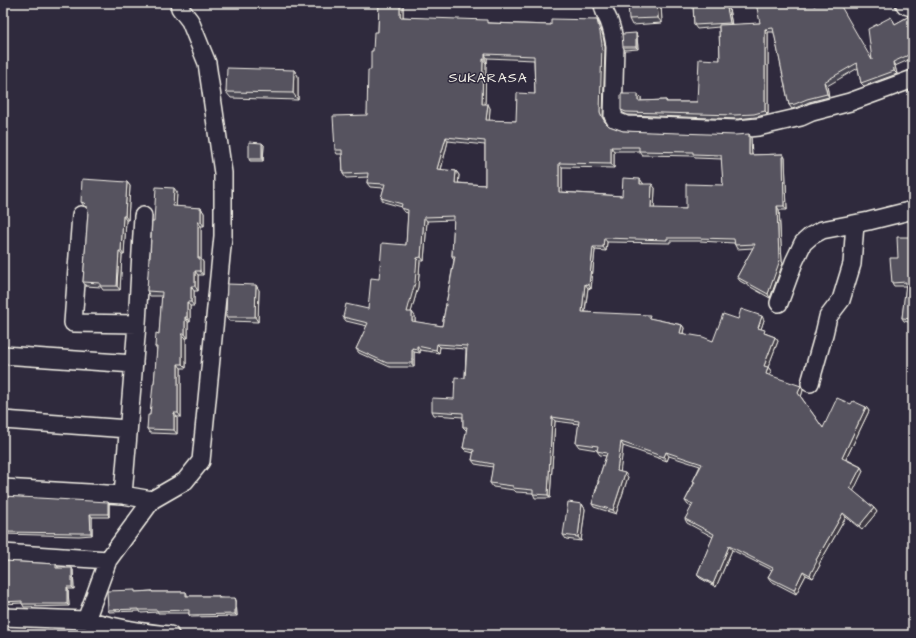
<svg xmlns="http://www.w3.org/2000/svg" width="916" height="638" viewBox="0 0 916 638" font-family="'Architects Daughter',sans-serif">
	<style>
		.lines { fill: none; stroke-linecap: round; stroke-linejoin: round }
		.street-casing { stroke: #f4f1e8; stroke-width: 20 }
		.secondary-casing { stroke: #f4f1e8; stroke-width: 25 }
		.street { stroke: #2f2a3d; stroke-width: 17 }
		.secondary { stroke: #2f2a3d; stroke-width: 22 }
		.wall { fill: #4a4752; stroke: #f4f1e8; fill-rule: evenodd }
		.shaded-wall { fill: #3c3942; stroke: #f4f1e8 }
		.building { fill: #56525f; stroke: #f4f1e8; fill-rule: evenodd }
		.labels { text-anchor: middle; dominant-baseline: central; stroke-width: 3; stroke-linejoin: round; paint-order: stroke }
		.quarter-label { font-size: 14px; letter-spacing: 1px; fill: #f4f1e8; stroke: #2f2a3d }
	</style>
	<rect width="100%" height="100%" fill="#2f2a3d"/>
	<filter id="ink" filterUnits="userSpaceOnUse"><feTurbulence type="fractalNoise" baseFrequency=".025" numOctaves="2"/><feDisplacementMap in="SourceGraphic" scale="8" xChannelSelector="R" yChannelSelector="G"/><feConvolveMatrix kernelMatrix="1 2 1 2 8 2 1 2 1" color-interpolation-filters="sRGB"/></filter>
	<g filter="url(#ink)">
		<g class="lines">
			<g class="street-casing">
				<path id="street" d="M 603,3 C 603,10 606,15 609,21 C 612,29 614,38 615,47 L 613,116 L 616,121 L 626,125 L 738,129 L 758,127 L 801,117 L 812,112 L 850,102 L 913,79
					M 81,215 L 73,323 L 137,324
					M 779,303 L 794,262 L 803,243 L 811,236 L 822,230 L 869,221 L 913,210
					M 3,355 L 134,364
					M 810,383 L 824,334 L 828,317 L 841,300 L 852,264 L 855,224
					M 3,420 L 128,429
					M 3,488 L 123,495 L 152,500
					M 123,495 L 137,324 L 143,216
					M 3,553 L 108,560
					M 3,617 L 86,620 L 108,560 L 152,500 L 185,481 L 201,461 L 223,236 L 223,173 L 207,63 L 190,21 L 180,8 L 179,3
					M 86,620 C 113,627 142,633 170,635"/>
			</g>
			<g class="secondary-casing">
				<path id="secondary" d="M 907,3 L 913,5"/>
			</g>
			<use href="#street" class="street"/>
			<use href="#secondary" class="secondary"/>
		</g>
		<path class="wall" d="M 379,3 L 403,3 L 403,17 L 490,23 L 551,25 L 597,20 L 599,24 L 603,36 L 605,47 L 603,116 L 606,123 L 609,126 L 623,131 L 751,138 L 752,155 L 783,154 L 785,158 L 787,210 L 779,210 L 782,262 L 783,263 L 770,298 L 740,281 L 737,277 L 753,248 L 737,249 L 734,243 L 700,241 L 670,241 L 670,243 L 607,242 L 606,251 L 595,250 L 591,289 L 588,288 L 585,312 L 653,319 L 682,325 L 684,328 L 683,334 L 713,341 L 738,319 L 764,320 L 761,329 L 767,334 L 775,337 L 778,341 L 768,367 L 771,371 L 770,376 L 803,390 L 801,397 L 823,428 L 851,404 L 866,407 L 869,411 L 846,459 L 861,467 L 863,471 L 853,491 L 874,508 L 877,512 L 862,530 L 846,517 L 819,564 L 820,565 L 813,578 L 806,575 L 796,594 L 771,581 L 768,577 L 772,570 L 732,550 L 716,587 L 700,578 L 697,575 L 713,537 L 687,523 L 685,519 L 692,507 L 688,505 L 685,501 L 694,483 L 693,481 L 700,466 L 669,456 L 667,461 L 623,446 L 620,472 L 628,477 L 616,514 L 594,507 L 592,504 L 598,482 L 598,481 L 606,456 L 600,455 L 597,451 L 597,450 L 579,447 L 576,443 L 579,424 L 555,421 L 550,498 L 535,498 L 533,493 L 516,492 L 514,490 L 493,487 L 490,483 L 493,467 L 475,464 L 472,460 L 474,453 L 466,451 L 463,448 L 467,431 L 463,427 L 463,417 L 434,415 L 432,411 L 454,399 L 465,378 L 466,349 L 440,347 L 439,353 L 420,350 L 420,353 L 414,352 L 414,367 L 390,367 L 359,353 L 356,349 L 367,326 L 346,321 L 343,317 L 368,309 L 379,279 L 406,245 L 408,213 L 404,212 L 401,208 L 402,207 L 384,202 L 381,198 L 384,188 L 370,187 L 367,183 L 368,177 L 346,178 L 343,174 L 342,154 L 337,154 L 335,150 L 367,115 L 371,70 L 373,51 L 378,32 ZM 487,58 L 534,60 L 535,94 L 516,121 L 489,121 L 490,108 L 485,104 L 486,63 L 487,63 ZM 448,141 L 485,145 L 485,185 L 458,183 L 459,175 L 456,171 L 441,170 ZM 614,151 L 639,151 L 642,155 L 694,156 L 695,158 L 722,159 L 723,185 L 686,209 L 654,209 L 655,188 L 643,184 L 643,183 L 622,196 L 562,192 L 562,167 L 614,168 ZM 454,220 L 452,256 L 454,260 L 442,326 L 415,322 L 415,316 L 411,312 L 418,287 L 420,261 L 424,261 L 427,221 Z
			M 661,3 L 662,23 L 632,25 L 629,19 Z
			M 693,3 L 728,3 L 732,25 L 760,23 L 815,3 L 815,5 L 872,59 L 893,20 L 895,24 L 913,14 L 913,58 L 895,66 L 897,74 L 864,86 L 861,83 L 858,68 L 827,86 L 829,97 L 809,102 L 798,107 L 792,109 L 789,105 L 774,32 L 768,32 L 768,114 L 756,117 L 738,119 L 628,115 L 623,113 L 621,110 L 641,97 L 641,101 L 666,100 L 667,102 L 697,102 L 720,60 L 719,27 L 697,29 L 694,25 Z
			M 637,36 L 638,49 L 625,50 L 623,47 Z
			M 294,70 L 298,76 L 298,100 L 231,98 L 226,92 Z
			M 262,143 L 264,145 L 263,161 L 250,161 L 249,159 Z
			M 127,182 L 130,186 L 128,220 L 126,220 L 124,255 L 122,255 L 120,290 L 103,290 L 101,287 L 86,286 L 83,282 L 88,212 L 87,207 L 84,206 L 81,202 Z
			M 177,192 L 176,207 L 201,208 L 204,213 L 204,226 L 201,226 L 201,259 L 203,262 L 203,275 L 198,275 L 198,291 L 194,291 L 194,306 L 190,306 L 190,322 L 188,322 L 188,338 L 186,338 L 186,368 L 181,368 L 181,417 L 177,417 L 177,434 L 150,433 L 147,429 L 150,415 L 154,384 L 157,350 L 155,347 L 159,334 L 162,296 L 150,296 L 147,291 L 150,257 L 154,222 Z
			M 913,237 L 913,323 L 904,321 L 902,318 L 906,286 L 894,286 L 892,283 L 898,258 Z
			M 259,290 L 258,322 L 229,321 L 226,317 Z
			M 3,496 L 109,504 L 109,517 L 92,517 L 92,535 L 79,536 L 3,534 Z
			M 582,504 L 585,509 L 581,541 L 566,539 L 563,535 Z
			M 3,561 L 56,564 L 58,567 L 58,568 L 73,570 L 74,589 L 68,589 L 69,606 L 24,607 L 22,603 L 3,604 Z
			M 152,591 L 152,592 L 186,592 L 187,594 L 187,596 L 218,596 L 220,598 L 236,600 L 237,616 L 191,617 L 189,615 L 189,613 L 158,613 L 158,612 L 141,613 L 140,611 L 109,612 L 108,610 L 136,592 Z"/>
		<path class="shaded-wall" d="M 400,3 L 403,3 L 403,21 L 400,17 Z
			M 657,3 L 661,3 L 662,23 L 658,18 Z
			M 726,3 L 728,3 L 732,26 L 730,23 Z
			M 597,20 L 599,24 L 603,36 L 605,47 L 603,116 L 604,121 L 607,126 L 602,117 L 600,112 Z
			M 765,29 L 768,32 L 768,114 L 765,111 Z
			M 636,33 L 637,36 L 638,49 L 636,47 Z
			M 485,54 L 487,58 L 487,63 L 485,59 Z
			M 483,59 L 486,63 L 485,108 L 482,104 Z
			M 893,62 L 895,66 L 897,74 L 894,71 Z
			M 294,70 L 298,76 L 298,100 L 293,93 Z
			M 824,82 L 827,86 L 829,97 L 827,94 Z
			M 638,94 L 641,97 L 641,104 L 638,101 Z
			M 488,104 L 490,108 L 489,124 L 486,120 Z
			M 749,134 L 751,138 L 752,159 L 749,155 Z
			M 446,137 L 448,141 L 440,173 L 437,169 Z
			M 262,143 L 264,145 L 263,161 L 262,159 Z
			M 611,147 L 614,151 L 614,168 L 611,164 Z
			M 783,154 L 785,158 L 787,210 L 784,206 Z
			M 559,163 L 562,167 L 562,196 L 559,192 Z
			M 456,171 L 459,175 L 458,187 L 455,183 Z
			M 640,179 L 643,183 L 643,187 L 640,184 Z
			M 127,182 L 130,186 L 128,220 L 125,216 Z
			M 652,184 L 655,188 L 654,212 L 651,208 Z
			M 174,188 L 177,192 L 176,211 L 173,206 Z
			M 777,206 L 779,210 L 782,262 L 783,263 L 770,298 L 768,294 L 779,259 Z
			M 201,208 L 204,213 L 204,226 L 201,222 Z
			M 123,216 L 126,220 L 124,255 L 121,251 Z
			M 424,217 L 427,221 L 424,261 L 421,257 Z
			M 198,222 L 201,226 L 201,259 L 203,262 L 203,275 L 200,271 L 198,258 Z
			M 604,238 L 607,242 L 606,251 L 603,247 Z
			M 593,247 L 595,250 L 591,289 L 589,285 Z
			M 119,251 L 122,255 L 120,290 L 117,286 Z
			M 417,258 L 420,261 L 418,287 L 410,316 L 407,312 Z
			M 195,271 L 198,275 L 198,291 L 195,286 Z
			M 585,284 L 588,288 L 584,316 L 582,312 Z
			M 256,285 L 259,290 L 258,322 L 255,317 Z
			M 191,286 L 194,291 L 194,306 L 191,302 Z
			M 187,302 L 190,306 L 190,322 L 187,317 Z
			M 412,312 L 415,316 L 415,325 L 412,321 Z
			M 762,316 L 764,320 L 760,332 L 758,328 Z
			M 185,317 L 188,322 L 188,338 L 185,334 Z
			M 682,325 L 684,328 L 682,337 L 680,333 Z
			M 182,334 L 186,338 L 186,368 L 182,364 Z
			M 775,337 L 778,341 L 767,370 L 764,366 Z
			M 437,344 L 440,347 L 439,353 L 436,350 Z
			M 417,346 L 420,350 L 420,353 L 417,349 Z
			M 412,348 L 414,352 L 414,367 L 412,363 Z
			M 178,364 L 181,368 L 181,417 L 178,413 Z
			M 768,367 L 771,371 L 769,378 L 766,374 Z
			M 801,386 L 803,390 L 801,397 L 798,393 Z
			M 866,407 L 869,411 L 845,461 L 842,458 Z
			M 174,413 L 177,417 L 177,434 L 174,430 Z
			M 552,417 L 555,421 L 550,498 L 548,495 Z
			M 621,442 L 623,446 L 620,475 L 617,471 Z
			M 666,452 L 669,456 L 667,461 L 664,457 Z
			M 861,467 L 863,471 L 853,492 L 850,488 Z
			M 625,473 L 628,477 L 616,514 L 613,510 Z
			M 108,502 L 109,504 L 109,517 L 108,514 Z
			M 582,504 L 585,509 L 581,541 L 578,537 Z
			M 874,508 L 877,512 L 862,530 L 859,526 Z
			M 843,513 L 846,517 L 819,564 L 820,565 L 813,578 L 810,575 L 816,560 Z
			M 90,514 L 92,517 L 92,535 L 91,533 Z
			M 729,546 L 732,550 L 716,587 L 713,584 Z
			M 72,568 L 73,570 L 74,589 L 72,587 Z
			M 803,571 L 806,575 L 796,594 L 794,590 Z
			M 67,587 L 68,589 L 69,606 L 67,604 Z
			M 235,598 L 236,600 L 237,616 L 235,614 Z"/>
		<path class="building" d="M 379,3 L 400,3 L 400,17 L 487,20 L 487,23 L 551,25 L 551,19 L 597,20 L 600,32 L 602,44 L 600,112 L 602,117 L 605,122 L 609,126 L 623,131 L 735,135 L 749,134 L 749,155 L 783,154 L 784,206 L 777,206 L 779,259 L 780,260 L 768,294 L 737,277 L 755,244 L 735,245 L 734,239 L 698,238 L 667,238 L 667,240 L 604,238 L 603,247 L 593,247 L 589,285 L 585,284 L 582,312 L 650,315 L 649,318 L 682,325 L 680,333 L 703,337 L 713,341 L 723,314 L 738,319 L 741,309 L 762,316 L 758,328 L 765,330 L 764,333 L 775,337 L 764,366 L 768,367 L 766,374 L 801,386 L 798,393 L 823,428 L 837,398 L 851,404 L 853,401 L 866,407 L 842,458 L 861,467 L 850,488 L 874,508 L 859,526 L 843,513 L 816,560 L 817,561 L 810,575 L 803,571 L 794,590 L 768,577 L 773,568 L 729,546 L 713,584 L 697,575 L 714,534 L 685,519 L 693,504 L 685,501 L 695,482 L 693,481 L 702,464 L 666,452 L 664,457 L 621,442 L 617,471 L 625,473 L 613,510 L 592,504 L 599,481 L 598,481 L 607,453 L 597,451 L 598,446 L 576,443 L 579,421 L 552,417 L 548,495 L 533,494 L 533,490 L 513,488 L 513,486 L 490,483 L 493,464 L 472,460 L 474,450 L 463,448 L 467,427 L 463,427 L 463,413 L 432,411 L 432,398 L 454,399 L 455,377 L 465,378 L 467,346 L 437,344 L 436,350 L 417,346 L 417,349 L 412,348 L 412,363 L 387,363 L 356,349 L 368,323 L 343,317 L 346,304 L 368,309 L 371,278 L 379,279 L 382,243 L 406,245 L 408,210 L 401,208 L 402,204 L 381,198 L 385,184 L 367,183 L 368,173 L 343,174 L 342,150 L 335,150 L 333,116 L 367,115 L 368,70 L 371,70 L 371,51 L 373,51 L 374,32 L 378,32 ZM 485,54 L 534,56 L 535,94 L 517,93 L 516,121 L 486,120 L 488,104 L 482,104 L 483,59 L 485,59 ZM 446,137 L 485,141 L 485,185 L 455,183 L 456,171 L 437,169 ZM 611,147 L 639,147 L 639,151 L 693,152 L 693,154 L 721,155 L 723,185 L 686,184 L 686,209 L 651,208 L 652,184 L 640,184 L 640,179 L 623,178 L 622,196 L 559,192 L 559,163 L 611,164 ZM 454,216 L 452,256 L 455,256 L 442,326 L 412,321 L 412,312 L 407,312 L 415,283 L 417,258 L 421,257 L 424,217 Z
			M 628,3 L 657,3 L 658,18 L 629,19 Z
			M 693,3 L 726,3 L 730,23 L 694,25 Z
			M 756,3 L 813,3 L 814,6 L 819,3 L 839,3 L 872,60 L 868,29 L 891,17 L 895,24 L 913,14 L 913,53 L 893,62 L 894,71 L 861,83 L 857,63 L 824,82 L 827,94 L 807,99 L 795,104 L 789,105 L 773,28 L 765,29 L 765,111 L 754,114 L 735,115 L 626,112 L 621,110 L 621,94 L 638,94 L 638,101 L 666,100 L 666,102 L 697,102 L 699,59 L 720,60 L 719,25 L 760,23 Z
			M 636,33 L 636,47 L 623,47 L 622,34 Z
			M 227,68 L 294,70 L 293,93 L 226,92 Z
			M 249,142 L 262,143 L 262,159 L 249,159 Z
			M 82,179 L 127,182 L 125,216 L 123,216 L 121,251 L 119,251 L 117,286 L 100,286 L 100,283 L 83,282 L 88,212 L 87,206 L 84,203 L 81,202 Z
			M 156,187 L 174,188 L 173,206 L 201,208 L 201,222 L 198,222 L 198,258 L 200,258 L 200,271 L 195,271 L 195,286 L 191,286 L 191,302 L 187,302 L 187,317 L 185,317 L 185,334 L 182,334 L 182,364 L 178,364 L 178,413 L 174,413 L 174,430 L 147,429 L 148,415 L 150,415 L 153,384 L 154,384 L 157,347 L 155,347 L 156,333 L 159,334 L 162,292 L 147,291 L 149,257 L 150,257 L 152,222 L 154,222 Z
			M 897,237 L 913,237 L 913,319 L 902,318 L 906,282 L 892,283 L 890,258 L 898,258 Z
			M 227,284 L 256,285 L 255,317 L 226,317 Z
			M 3,496 L 108,502 L 108,514 L 90,514 L 91,533 L 78,533 L 3,532 Z
			M 568,502 L 582,504 L 578,537 L 563,535 Z
			M 3,561 L 56,564 L 56,568 L 72,568 L 72,587 L 67,587 L 67,604 L 22,604 L 22,601 L 3,602 Z
			M 135,590 L 135,592 L 152,591 L 152,592 L 186,592 L 186,596 L 218,596 L 218,598 L 235,598 L 235,614 L 189,615 L 189,610 L 157,611 L 157,610 L 139,610 L 139,609 L 108,610 L 107,591 Z"/>
	</g>
	<g class="labels">
		<g class="quarter-label">
			<text x="488" y="78">SUKARASA</text>
		</g>
	</g>
	<rect width="916" height="638" fill="none" stroke="#2f2a3d" stroke-width="16"/>
	<rect x="8" y="8" width="900" height="622" fill="none" stroke="#f4f1e8" stroke-width="1.5" filter="url(#ink)"/>
</svg>
